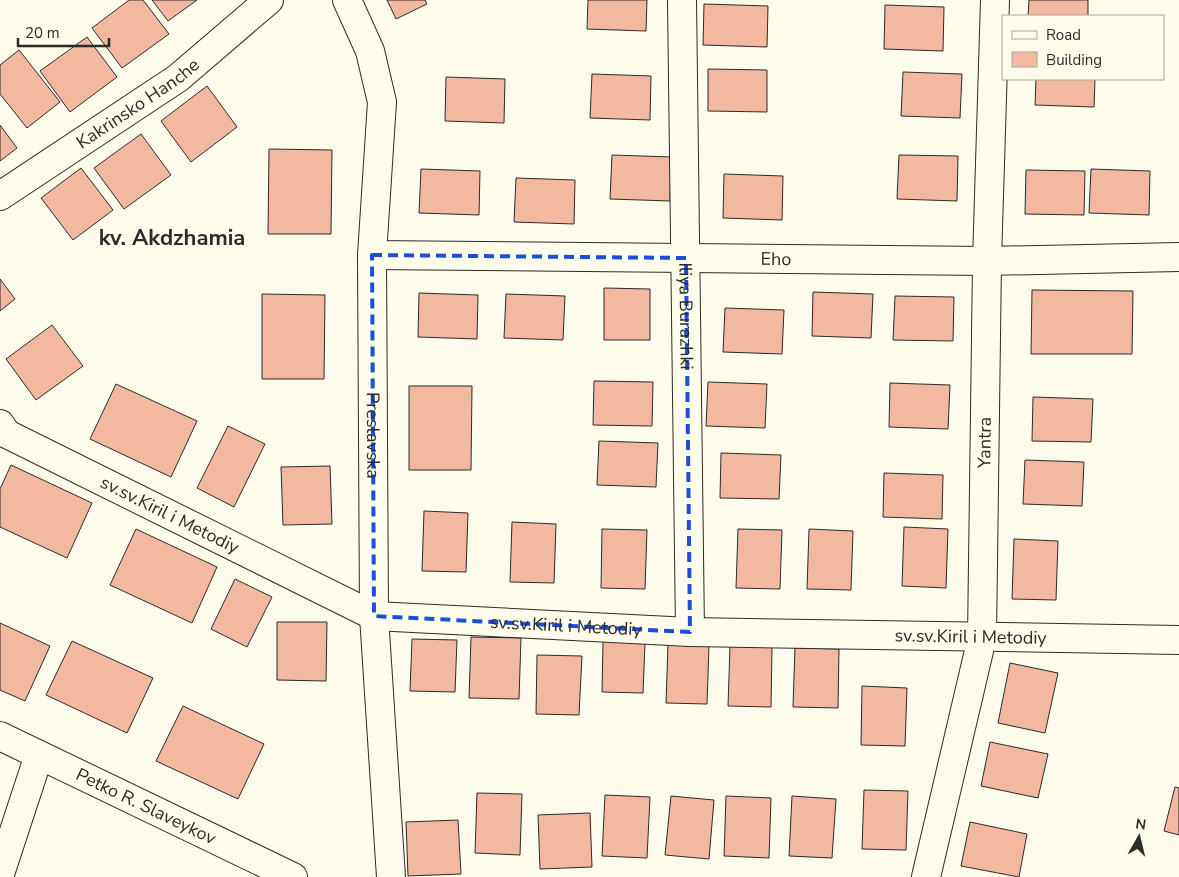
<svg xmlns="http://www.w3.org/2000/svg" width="1179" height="877" viewBox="0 0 1179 877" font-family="'Nunito Sans',sans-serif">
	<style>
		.building { fill: #f2b8a0; stroke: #2b2b2b }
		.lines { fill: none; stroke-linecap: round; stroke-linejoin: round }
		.minor-casing { stroke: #2b2b2b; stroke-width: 30 }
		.minor { stroke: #fdfbea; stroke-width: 28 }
		.marked { fill: none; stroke: #1d4ed8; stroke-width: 4; stroke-dasharray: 10 6; stroke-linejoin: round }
		.labels { text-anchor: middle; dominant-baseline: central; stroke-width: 4; stroke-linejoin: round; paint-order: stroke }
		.street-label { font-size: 18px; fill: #2b2b2b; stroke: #fdfbea }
		.district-label { font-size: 22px; font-weight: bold; fill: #2b2b2b; stroke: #fdfbea }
	</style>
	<rect width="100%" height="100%" fill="#fdfbea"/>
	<path class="building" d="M 129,0 L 143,0 L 169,34 L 122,68 L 92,28 Z
		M 152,0 L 197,0 L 168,21 Z
		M 387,0 L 425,0 L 427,4 L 396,19 Z
		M 588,0 L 647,0 L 646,31 L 587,29 Z
		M 1029,0 L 1088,0 L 1088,16 L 1028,16 Z
		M 704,4 L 768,6 L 767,47 L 703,45 Z
		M 885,5 L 944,7 L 943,51 L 884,49 Z
		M 87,37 L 117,77 L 70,112 L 40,71 Z
		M 19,50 L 60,102 L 27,128 L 0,94 L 0,65 Z
		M 708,69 L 767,70 L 767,112 L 708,111 Z
		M 903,72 L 962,74 L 960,118 L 901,116 Z
		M 592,74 L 651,76 L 650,120 L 590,118 Z
		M 446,77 L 505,79 L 504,123 L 445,121 Z
		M 1036,79 L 1095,79 L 1094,107 L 1035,105 Z
		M 207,86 L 237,127 L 191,162 L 161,121 Z
		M 0,125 L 17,148 L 0,161 Z
		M 141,134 L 171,175 L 124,209 L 94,168 Z
		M 269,149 L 332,150 L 331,234 L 268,234 Z
		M 612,155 L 671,157 L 670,201 L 610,199 Z
		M 899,155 L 958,156 L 957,201 L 897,199 Z
		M 81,168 L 113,210 L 73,240 L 41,198 Z
		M 421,169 L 480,171 L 479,215 L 419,213 Z
		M 1091,169 L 1150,171 L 1149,215 L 1089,213 Z
		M 1026,170 L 1085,171 L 1084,215 L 1025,214 Z
		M 724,174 L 783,176 L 782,220 L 723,218 Z
		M 516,178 L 575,180 L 574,224 L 514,222 Z
		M 0,279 L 15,299 L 0,311 Z
		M 604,288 L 650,289 L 650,340 L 604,340 Z
		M 1032,290 L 1133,291 L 1132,354 L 1031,354 Z
		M 813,292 L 873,294 L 871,338 L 812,336 Z
		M 419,293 L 478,295 L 477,339 L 418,337 Z
		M 262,294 L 325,295 L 324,379 L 262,379 Z
		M 506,294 L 565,296 L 563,340 L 504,338 Z
		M 895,296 L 954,297 L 953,341 L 893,340 Z
		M 725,308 L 784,310 L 782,354 L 723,352 Z
		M 52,325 L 83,366 L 36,400 L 6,359 Z
		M 594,381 L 653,382 L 652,426 L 593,425 Z
		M 708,382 L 767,384 L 765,428 L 706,426 Z
		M 890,383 L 950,385 L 948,429 L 889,427 Z
		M 116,384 L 197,421 L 171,477 L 90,439 Z
		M 409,386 L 472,386 L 471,470 L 409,470 Z
		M 1033,397 L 1093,399 L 1091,442 L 1032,441 Z
		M 228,426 L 265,444 L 234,507 L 197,488 Z
		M 599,441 L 658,443 L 656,487 L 597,485 Z
		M 721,453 L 781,455 L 779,499 L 720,498 Z
		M 1025,460 L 1084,462 L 1082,506 L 1023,504 Z
		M 11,465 L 92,503 L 67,558 L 0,527 L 0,489 Z
		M 330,466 L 332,524 L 283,525 L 281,467 Z
		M 884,473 L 943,475 L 942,519 L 883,517 Z
		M 424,511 L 468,513 L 466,572 L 422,571 Z
		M 512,522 L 556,524 L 554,583 L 510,582 Z
		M 904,527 L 948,529 L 946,588 L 902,586 Z
		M 136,529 L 217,567 L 192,623 L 110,585 Z
		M 602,529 L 647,530 L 645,589 L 601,588 Z
		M 738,529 L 782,530 L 780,589 L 736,588 Z
		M 809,529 L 853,531 L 851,590 L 807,589 Z
		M 1014,539 L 1058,541 L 1056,600 L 1012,599 Z
		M 235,579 L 272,597 L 247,647 L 211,629 Z
		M 277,622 L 327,622 L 326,681 L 277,680 Z
		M 0,623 L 50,646 L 25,701 L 0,690 Z
		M 471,637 L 521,638 L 519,699 L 469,698 Z
		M 412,639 L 457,640 L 455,692 L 410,691 Z
		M 72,641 L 153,678 L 127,733 L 46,695 Z
		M 603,641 L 645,643 L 643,693 L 602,692 Z
		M 668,644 L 709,646 L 707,704 L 666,703 Z
		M 730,646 L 772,647 L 771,707 L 728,706 Z
		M 795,648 L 839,649 L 838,708 L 793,707 Z
		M 537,655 L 582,656 L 579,715 L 536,714 Z
		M 1010,663 L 1058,673 L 1045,733 L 998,723 Z
		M 862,686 L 907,688 L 905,746 L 861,745 Z
		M 183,706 L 264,744 L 238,799 L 156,761 Z
		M 990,742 L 1048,754 L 1038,798 L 981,786 Z
		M 1175,787 L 1179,788 L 1179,835 L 1164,831 Z
		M 864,790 L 908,791 L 906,850 L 862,849 Z
		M 477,793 L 522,794 L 520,855 L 475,853 Z
		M 605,795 L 650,797 L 647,858 L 602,856 Z
		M 671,796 L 714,800 L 709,859 L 665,855 Z
		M 726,796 L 771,798 L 769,858 L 724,856 Z
		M 792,796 L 836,799 L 832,858 L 789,856 Z
		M 590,813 L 592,867 L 540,869 L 538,815 Z
		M 458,820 L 461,874 L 408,876 L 406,822 Z
		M 970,822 L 1027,834 L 1019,877 L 961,866 Z"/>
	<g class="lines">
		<g class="minor-casing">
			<g id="minor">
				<path id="s1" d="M 347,0 L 370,51 L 382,102 L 372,255 L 374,616 L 391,877"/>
				<path id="s2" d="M 682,0 L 690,632"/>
				<path id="s3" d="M 0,196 L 178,78 L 269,0"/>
				<path id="s4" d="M 372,255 L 987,261 L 1179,257"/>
				<path id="s5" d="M 0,424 L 7,434 L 374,616 L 690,632 L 1179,640"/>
				<path id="s6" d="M 0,736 L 293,877"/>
				<path d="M 0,874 L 39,755"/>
				<path id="s7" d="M 926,877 L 982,638 L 987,261 L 995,0"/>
			</g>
		</g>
		<use href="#minor" class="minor"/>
	</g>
	<path class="marked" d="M 372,255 L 686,258 L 690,632 L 374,616 Z"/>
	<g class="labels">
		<g class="street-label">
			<text stroke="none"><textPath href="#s3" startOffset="166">Kakrinsko Hanche</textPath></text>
			<text stroke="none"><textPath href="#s4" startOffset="404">Eho</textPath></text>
			<text stroke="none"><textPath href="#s2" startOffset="316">Iliya Burazhki</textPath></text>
			<text stroke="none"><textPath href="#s1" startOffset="442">Preslavska</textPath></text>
			<text stroke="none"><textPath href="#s7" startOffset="441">Yantra</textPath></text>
			<text stroke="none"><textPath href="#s5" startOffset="194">sv.sv.Kiril i Metodiy</textPath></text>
			<text stroke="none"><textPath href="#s5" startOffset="614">sv.sv.Kiril i Metodiy</textPath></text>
			<text stroke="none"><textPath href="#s5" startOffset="1019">sv.sv.Kiril i Metodiy</textPath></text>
			<text stroke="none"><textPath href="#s6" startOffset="162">Petko R. Slaveykov</textPath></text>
		</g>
		<g class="district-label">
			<text x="172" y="238">kv. Akdzhamia</text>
		</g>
	</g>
	<rect x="1002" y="15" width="162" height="65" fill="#fdfbea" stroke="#a9a89e"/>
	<rect x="1012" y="31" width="25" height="8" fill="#fdfbea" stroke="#a9a89e"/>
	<text x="1046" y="40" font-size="15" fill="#2b2b2b">Road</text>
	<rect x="1012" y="52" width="25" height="15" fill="#f2b8a0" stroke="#a9a89e"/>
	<text x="1046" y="65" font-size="15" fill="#2b2b2b">Building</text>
	<g transform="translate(1139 837) rotate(8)" stroke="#fdfbea" stroke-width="4" paint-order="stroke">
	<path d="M0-4L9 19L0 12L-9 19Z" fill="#2b2b2b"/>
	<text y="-8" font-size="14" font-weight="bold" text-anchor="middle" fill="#2b2b2b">N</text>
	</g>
	<path d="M18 38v8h91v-8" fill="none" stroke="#2b2b2b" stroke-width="2.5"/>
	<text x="25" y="38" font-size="15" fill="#2b2b2b" stroke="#fdfbea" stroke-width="4" paint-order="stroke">20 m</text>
</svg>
